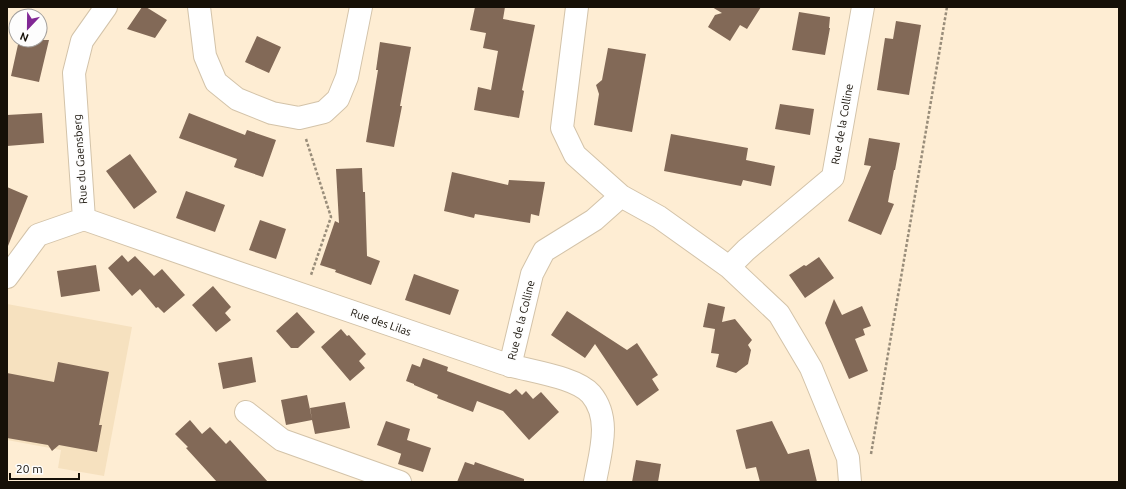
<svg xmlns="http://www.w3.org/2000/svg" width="1126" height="489" viewBox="0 0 1126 489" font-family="Ubuntu,sans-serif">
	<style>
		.built { fill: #f6e1bf }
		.building { fill: #826957 }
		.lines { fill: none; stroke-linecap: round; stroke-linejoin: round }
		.minor-casing { stroke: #d3c3a9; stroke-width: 24 }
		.path { stroke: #998d7a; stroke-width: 2.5; stroke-dasharray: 3 2; stroke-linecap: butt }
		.minor { stroke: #fff; stroke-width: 22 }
		.labels { text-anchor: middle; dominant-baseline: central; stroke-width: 3; stroke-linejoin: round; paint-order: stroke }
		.street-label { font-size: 11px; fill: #161007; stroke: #fdfdfd }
	</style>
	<rect width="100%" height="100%" fill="#feedd3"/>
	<path class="built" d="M 7,304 L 132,327 L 104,476 L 58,468 L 61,450 L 7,440 Z"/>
	<path class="building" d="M 142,7 L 146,7 L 167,20 L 155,38 L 127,29 Z
		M 475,7 L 505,7 L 503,19 L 535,25 L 522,90 L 524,91 L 519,118 L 474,110 L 478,87 L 491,90 L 498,51 L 483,48 L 486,33 L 470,30 Z
		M 712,7 L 761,7 L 747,29 L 740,25 L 730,41 L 708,27 L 715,15 L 722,13 Z
		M 799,12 L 830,17 L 829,28 L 830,28 L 825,55 L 792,50 Z
		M 896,21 L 921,25 L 909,95 L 877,90 L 885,38 L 893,39 Z
		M 257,36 L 281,47 L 269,73 L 245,62 Z
		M 19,40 L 49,40 L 39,82 L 11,76 Z
		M 380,42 L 411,47 L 400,106 L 402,106 L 394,147 L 366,142 L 378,70 L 376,70 Z
		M 608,48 L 646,54 L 632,132 L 594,125 L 599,94 L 596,85 L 602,80 Z
		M 780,104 L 814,109 L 810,135 L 775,129 Z
		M 42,113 L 44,143 L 7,146 L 7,115 Z
		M 189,113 L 245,135 L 247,130 L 276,140 L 263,177 L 234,167 L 237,159 L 179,138 Z
		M 671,134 L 748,148 L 746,160 L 775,166 L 771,186 L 743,180 L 741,186 L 664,171 Z
		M 869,138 L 900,143 L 895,170 L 894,170 L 888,202 L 894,204 L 881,235 L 848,221 L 871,166 L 864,165 Z
		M 130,154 L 157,192 L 134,209 L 106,171 Z
		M 362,168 L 363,192 L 365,192 L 367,256 L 380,261 L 371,285 L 335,272 L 336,270 L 320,265 L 335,221 L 339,223 L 336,169 Z
		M 452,172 L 508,185 L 509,180 L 545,182 L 539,216 L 531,214 L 530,223 L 475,214 L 474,218 L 444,211 Z
		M 7,187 L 28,196 L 8,246 L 7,246 Z
		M 186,191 L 225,205 L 215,232 L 176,218 Z
		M 260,220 L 286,229 L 276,259 L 249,250 Z
		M 122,255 L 128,262 L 135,256 L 154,276 L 162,269 L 185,295 L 164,313 L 158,307 L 156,308 L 140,289 L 132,296 L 108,268 Z
		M 819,257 L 834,278 L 805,298 L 789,275 L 804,265 L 806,266 Z
		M 96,265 L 100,291 L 61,297 L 57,271 Z
		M 414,274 L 459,290 L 450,315 L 405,300 Z
		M 213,286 L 231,307 L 225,313 L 231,320 L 216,332 L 192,305 Z
		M 834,299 L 842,315 L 862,306 L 871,326 L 863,329 L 865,335 L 855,339 L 868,371 L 849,379 L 825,323 Z
		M 708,303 L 725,307 L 722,322 L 735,319 L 752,340 L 748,345 L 751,350 L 748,364 L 736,373 L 716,367 L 719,354 L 711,353 L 715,329 L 703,327 Z
		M 567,311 L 627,350 L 637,343 L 658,375 L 652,379 L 659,390 L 637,406 L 595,344 L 585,358 L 551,335 Z
		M 297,312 L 315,332 L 298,348 L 291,348 L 276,331 Z
		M 341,329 L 347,336 L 349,335 L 366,354 L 359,361 L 365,368 L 350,381 L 321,347 Z
		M 252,357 L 256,382 L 223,389 L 218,363 Z
		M 423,358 L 448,367 L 447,371 L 510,394 L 516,389 L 522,395 L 526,391 L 533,399 L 541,392 L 559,412 L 529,440 L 503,411 L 477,401 L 473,412 L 437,398 L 438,395 L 414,385 L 414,384 L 406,381 L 412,364 L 420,367 Z
		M 58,362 L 109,372 L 99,425 L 102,425 L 97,452 L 59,445 L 52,451 L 48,445 L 7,438 L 7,373 L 54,382 Z
		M 307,395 L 312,419 L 310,408 L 345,402 L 350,428 L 315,434 L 312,420 L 286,425 L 281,400 Z
		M 190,420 L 202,434 L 210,427 L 226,444 L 230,440 L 268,482 L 217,482 L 186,448 L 188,447 L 175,434 Z
		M 386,421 L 410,429 L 407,440 L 431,448 L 423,472 L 398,464 L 402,451 L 402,454 L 377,445 Z
		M 772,421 L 788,454 L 809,449 L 817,482 L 760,482 L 756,467 L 746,469 L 736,430 Z
		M 636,460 L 661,464 L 658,482 L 632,482 Z
		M 465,462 L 474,465 L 475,462 L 524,479 L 524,482 L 457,482 Z"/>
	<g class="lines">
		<g class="minor-casing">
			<path id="minor" d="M 199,7 L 205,56 L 216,82 L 237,99 L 272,113 L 299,118 L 324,112 L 338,99 L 347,77 L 361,7
				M 577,7 L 562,128 L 575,155 L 621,196 L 659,217 L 729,267 L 779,314 L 811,368 L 848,458 L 850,482
				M 84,219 C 223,268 363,316 502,363 C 526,371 575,376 591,394 C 612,419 600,453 595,482
				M 84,219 L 74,73 L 82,41 L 106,7
				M 729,267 L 746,250 L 833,177 L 863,7
				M 7,277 L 38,235 L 84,219
				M 510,366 L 532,274 L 544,251 L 594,220 L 621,196
				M 246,412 L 282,440 L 400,482"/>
		</g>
		<path class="path" d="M 306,139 L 331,217 L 311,275
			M 871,454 L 947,7"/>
		<use href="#minor" class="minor"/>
	</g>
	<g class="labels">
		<g class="street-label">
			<text transform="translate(842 124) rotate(-80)">Rue de la Colline</text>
			<text transform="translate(80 159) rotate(-94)">Rue du Gaensberg</text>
			<text transform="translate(521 320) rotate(-76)">Rue de la Colline</text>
			<text transform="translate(381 322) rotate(19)">Rue des Lilas</text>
		</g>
	</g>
	<rect width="1126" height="489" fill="none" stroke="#161007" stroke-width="16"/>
	<g transform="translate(28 28) rotate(202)"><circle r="19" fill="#fdfdfd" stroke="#a19e9b"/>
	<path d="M0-3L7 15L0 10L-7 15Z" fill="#812895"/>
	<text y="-6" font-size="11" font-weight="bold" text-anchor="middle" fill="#161007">N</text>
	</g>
	<path d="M10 473v6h69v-6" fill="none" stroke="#161007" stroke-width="2"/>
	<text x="16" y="473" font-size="12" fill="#161007" stroke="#fdfdfd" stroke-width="3" paint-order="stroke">20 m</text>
</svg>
